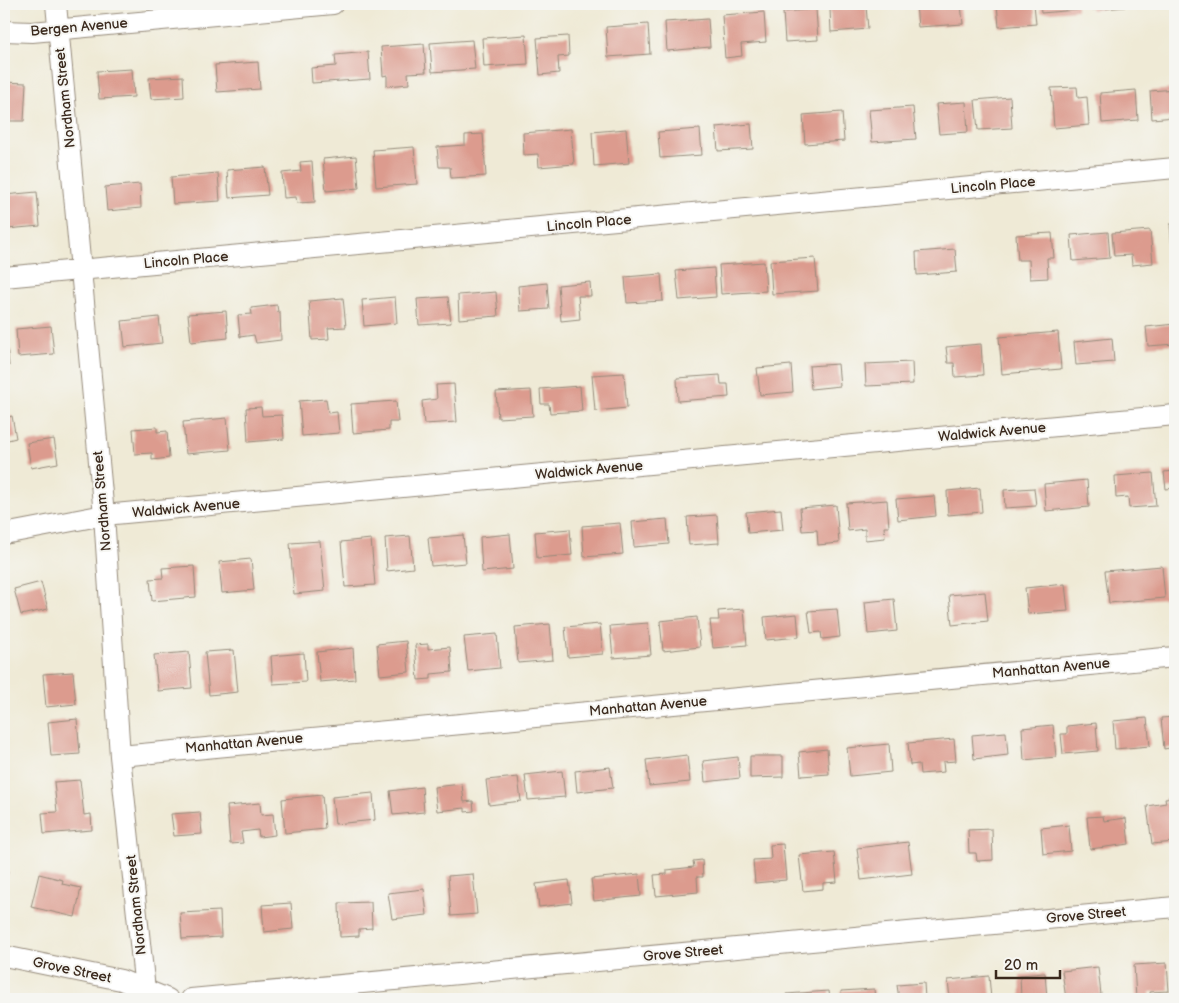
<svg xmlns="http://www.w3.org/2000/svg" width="1179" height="1003" viewBox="0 0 1179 1003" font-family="'Balsamiq Sans',sans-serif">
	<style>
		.building { fill: #dc9b8e }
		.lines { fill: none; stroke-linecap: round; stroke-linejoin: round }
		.street-casing { stroke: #958a7a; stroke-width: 22 }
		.street { stroke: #fff; stroke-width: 20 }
		.labels { text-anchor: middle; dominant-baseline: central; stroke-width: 4; stroke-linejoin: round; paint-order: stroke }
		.street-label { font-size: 14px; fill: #3b2a1e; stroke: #f6f6f2 }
	</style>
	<rect width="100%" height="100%" fill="#f6f6f2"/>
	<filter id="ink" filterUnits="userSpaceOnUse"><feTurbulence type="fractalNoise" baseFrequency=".02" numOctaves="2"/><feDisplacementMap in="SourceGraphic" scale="10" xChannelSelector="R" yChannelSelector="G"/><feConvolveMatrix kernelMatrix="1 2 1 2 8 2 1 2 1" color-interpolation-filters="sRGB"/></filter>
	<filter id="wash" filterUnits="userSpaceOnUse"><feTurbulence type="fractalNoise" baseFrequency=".0096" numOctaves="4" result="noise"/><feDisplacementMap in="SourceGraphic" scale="20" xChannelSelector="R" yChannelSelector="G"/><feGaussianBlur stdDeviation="1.12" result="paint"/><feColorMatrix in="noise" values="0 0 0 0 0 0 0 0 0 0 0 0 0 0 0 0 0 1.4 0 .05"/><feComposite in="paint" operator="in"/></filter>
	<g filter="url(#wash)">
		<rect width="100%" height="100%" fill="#efead6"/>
		<g id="blocks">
			<path class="building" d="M 916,4 L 961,4 L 963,24 L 918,27 Z
				M 997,4 L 1034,4 L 1036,24 L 999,27 Z
				M 1040,4 L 1077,4 L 1077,10 L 1041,13 Z
				M 1090,4 L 1125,4 L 1125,7 L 1091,10 Z
				M 866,6 L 868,29 L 831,32 L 830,9 Z
				M 816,9 L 818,40 L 785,42 L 783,12 Z
				M 764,12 L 766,42 L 741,44 L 742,56 L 725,58 L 722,15 Z
				M 708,19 L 710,47 L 667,51 L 665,22 Z
				M 648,24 L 650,54 L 608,57 L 606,27 Z
				M 526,35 L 528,64 L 484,67 L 482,38 Z
				M 568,36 L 569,56 L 558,57 L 559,73 L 540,75 L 537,38 Z
				M 472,40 L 475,69 L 432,72 L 430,43 Z
				M 424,44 L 426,72 L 408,73 L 409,84 L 387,86 L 387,75 L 383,76 L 381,47 Z
				M 368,52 L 370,79 L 312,83 L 311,68 L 336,66 L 335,55 Z
				M 258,62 L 260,89 L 217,92 L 215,65 Z
				M 132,69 L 134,97 L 99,99 L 97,71 Z
				M 183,76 L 184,97 L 151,99 L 149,78 Z
				M 4,82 L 26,83 L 24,121 L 4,121 Z
				M 1077,87 L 1078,98 L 1087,97 L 1089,125 L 1054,128 L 1051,88 Z
				M 1175,89 L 1175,117 L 1152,119 L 1150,91 Z
				M 1136,90 L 1138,120 L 1102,123 L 1100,93 Z
				M 1010,97 L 1012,128 L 978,130 L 975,100 Z
				M 966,102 L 968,132 L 939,134 L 936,104 Z
				M 913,107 L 916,139 L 872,142 L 869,110 Z
				M 842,112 L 844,141 L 805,144 L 803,115 Z
				M 751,124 L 753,149 L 718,151 L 716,127 Z
				M 571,129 L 574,164 L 539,167 L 538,154 L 524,155 L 523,133 Z
				M 626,129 L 629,163 L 594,166 L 592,132 Z
				M 700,129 L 702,155 L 660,158 L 658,132 Z
				M 483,134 L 486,176 L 451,178 L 450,167 L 439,167 L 437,147 L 465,145 L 465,135 Z
				M 414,147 L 417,184 L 376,187 L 373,150 Z
				M 356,156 L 359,188 L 326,191 L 323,159 Z
				M 312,161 L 315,202 L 297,203 L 296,197 L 284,198 L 282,173 L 301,171 L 300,162 Z
				M 265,167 L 268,195 L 229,198 L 227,170 Z
				M 218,173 L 220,201 L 173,204 L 171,177 Z
				M 140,184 L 141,208 L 107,211 L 105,187 Z
				M 37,192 L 40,226 L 7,229 L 4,195 Z
				M 1170,224 L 1175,224 L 1175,250 L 1172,250 Z
				M 1150,230 L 1153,263 L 1132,265 L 1131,255 L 1114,256 L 1112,233 Z
				M 1108,232 L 1110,258 L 1073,261 L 1071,235 Z
				M 1052,233 L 1054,258 L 1047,258 L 1048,278 L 1030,279 L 1029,260 L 1018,260 L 1016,235 Z
				M 955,249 L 957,272 L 917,275 L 916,252 Z
				M 815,258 L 818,291 L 772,294 L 770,261 Z
				M 764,262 L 766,291 L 721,294 L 719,265 Z
				M 714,268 L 716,297 L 679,300 L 676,271 Z
				M 661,274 L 663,301 L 627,303 L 625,277 Z
				M 590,282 L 591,296 L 578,296 L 580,319 L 561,321 L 558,285 Z
				M 547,283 L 549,309 L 520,311 L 518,286 Z
				M 496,292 L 498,316 L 459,319 L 458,295 Z
				M 395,297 L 397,323 L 364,326 L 362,300 Z
				M 448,297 L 451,323 L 419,325 L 417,299 Z
				M 343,298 L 346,327 L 328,328 L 329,339 L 312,340 L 309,301 Z
				M 277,305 L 278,312 L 280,312 L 281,340 L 256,343 L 254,335 L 240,337 L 238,315 L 252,314 L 251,308 Z
				M 226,311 L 228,338 L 191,342 L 188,314 Z
				M 159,317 L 162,343 L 125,347 L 122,321 Z
				M 1175,324 L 1175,344 L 1148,346 L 1146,327 Z
				M 51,326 L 54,354 L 18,357 L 16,329 Z
				M 4,332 L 6,332 L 9,366 L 4,366 Z
				M 1058,332 L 1061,369 L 1002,374 L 999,337 Z
				M 1112,338 L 1114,362 L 1076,365 L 1074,342 Z
				M 981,344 L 983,375 L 955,377 L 954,363 L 948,363 L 946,347 Z
				M 912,362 L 913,384 L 866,386 L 865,364 Z
				M 838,364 L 840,386 L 811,389 L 809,366 Z
				M 791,365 L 793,392 L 760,395 L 757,368 Z
				M 624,373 L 627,408 L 595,411 L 592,375 Z
				M 720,375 L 721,384 L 728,384 L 729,397 L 678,401 L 677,378 Z
				M 454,384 L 457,422 L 424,424 L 422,401 L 437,399 L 436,385 Z
				M 580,386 L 582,411 L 550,413 L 549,404 L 541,404 L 540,389 Z
				M 531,390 L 533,416 L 498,418 L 496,392 Z
				M 326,399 L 328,413 L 337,412 L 339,433 L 302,436 L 299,401 Z
				M 396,401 L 398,422 L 389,422 L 389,430 L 353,433 L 351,404 Z
				M 261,407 L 262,416 L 282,415 L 284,439 L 248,442 L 246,408 Z
				M 12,416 L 16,438 L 4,441 L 4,418 Z
				M 227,418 L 230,450 L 186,454 L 183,422 Z
				M 157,427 L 157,432 L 167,431 L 169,458 L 152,460 L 152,453 L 135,454 L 133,429 Z
				M 54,439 L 58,463 L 31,468 L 27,443 Z
				M 4,462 L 7,474 L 4,475 Z
				M 1175,471 L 1175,488 L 1166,489 L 1164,472 Z
				M 1153,473 L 1156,506 L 1129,508 L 1128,497 L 1116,498 L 1115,476 Z
				M 1087,480 L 1089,507 L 1046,511 L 1044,484 Z
				M 980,488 L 982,512 L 948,515 L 947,491 Z
				M 1034,488 L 1036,506 L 1005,508 L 1004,490 Z
				M 934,496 L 936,516 L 898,520 L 896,499 Z
				M 887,500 L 889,527 L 884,527 L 885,538 L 865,540 L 865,529 L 848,531 L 846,503 Z
				M 836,505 L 839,543 L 818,545 L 817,530 L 802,531 L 800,508 Z
				M 781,509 L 783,530 L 748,533 L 746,512 Z
				M 717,515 L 719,543 L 689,545 L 687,517 Z
				M 667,519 L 669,544 L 634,547 L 632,522 Z
				M 620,523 L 623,554 L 584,557 L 582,526 Z
				M 570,529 L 572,555 L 537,558 L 535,532 Z
				M 510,534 L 513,569 L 482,572 L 480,537 Z
				M 463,535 L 466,563 L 431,566 L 428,538 Z
				M 410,536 L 413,568 L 387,571 L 385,538 Z
				M 371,539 L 375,585 L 345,587 L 341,542 Z
				M 320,541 L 325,591 L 294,594 L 290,543 Z
				M 251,559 L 254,590 L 222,593 L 219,562 Z
				M 194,566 L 196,597 L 152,601 L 150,579 L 163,578 L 162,568 Z
				M 1162,566 L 1165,598 L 1109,603 L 1105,571 Z
				M 41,582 L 48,609 L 21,615 L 14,589 Z
				M 1065,584 L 1068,611 L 1028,614 L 1025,588 Z
				M 985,592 L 988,621 L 952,625 L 949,595 Z
				M 894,599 L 897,631 L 868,634 L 865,602 Z
				M 744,609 L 747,645 L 713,648 L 710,620 L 719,620 L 718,611 Z
				M 837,609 L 840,637 L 822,639 L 821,632 L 811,633 L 808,611 Z
				M 797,614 L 799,637 L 766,640 L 764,617 Z
				M 697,617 L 700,647 L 663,651 L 660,621 Z
				M 648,623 L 651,655 L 613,658 L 610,626 Z
				M 550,624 L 553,660 L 518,663 L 515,627 Z
				M 600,624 L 603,654 L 568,657 L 565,627 Z
				M 497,634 L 500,668 L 468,671 L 464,637 Z
				M 406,641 L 409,672 L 380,675 L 377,644 Z
				M 428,644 L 428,649 L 450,647 L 452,672 L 431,674 L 431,679 L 418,680 L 415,645 Z
				M 353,648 L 355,679 L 320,682 L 317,652 Z
				M 234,650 L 238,692 L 209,695 L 205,652 Z
				M 189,652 L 192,688 L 158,691 L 154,655 Z
				M 304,653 L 306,682 L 273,684 L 271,656 Z
				M 73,672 L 76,704 L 46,707 L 43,674 Z
				M 1175,717 L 1175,747 L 1164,749 L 1161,718 Z
				M 1147,718 L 1150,746 L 1115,749 L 1113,721 Z
				M 77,719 L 80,754 L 51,756 L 48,722 Z
				M 1096,723 L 1098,751 L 1063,754 L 1061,734 L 1067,734 L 1067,726 Z
				M 1053,725 L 1056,757 L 1024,760 L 1022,728 Z
				M 1006,732 L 1008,755 L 974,759 L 972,735 Z
				M 954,739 L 956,761 L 943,762 L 944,772 L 920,774 L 919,764 L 910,765 L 908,743 Z
				M 889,744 L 891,772 L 850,776 L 847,748 Z
				M 827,749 L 829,774 L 801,776 L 799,752 Z
				M 687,755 L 690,782 L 649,786 L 646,760 Z
				M 750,756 L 783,756 L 783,777 L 750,778 Z
				M 738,757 L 740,778 L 705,782 L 703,761 Z
				M 610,767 L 613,788 L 577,792 L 575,771 Z
				M 562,771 L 565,797 L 528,800 L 525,775 Z
				M 518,777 L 521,801 L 489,805 L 486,780 Z
				M 80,780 L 84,815 L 91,814 L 92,830 L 44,834 L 42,813 L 57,812 L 54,782 Z
				M 462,784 L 464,802 L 473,801 L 474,811 L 465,812 L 465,808 L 437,811 L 434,787 Z
				M 422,787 L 424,812 L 393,815 L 390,791 Z
				M 373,793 L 375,820 L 335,824 L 332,797 Z
				M 322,795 L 325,829 L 285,833 L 282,799 Z
				M 1175,797 L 1175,842 L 1152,844 L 1147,806 L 1166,803 L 1165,798 Z
				M 260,803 L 261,815 L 273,814 L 275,835 L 259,837 L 258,830 L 241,832 L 243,843 L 230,844 L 227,806 Z
				M 200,812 L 202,834 L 174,836 L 171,814 Z
				M 1103,816 L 1104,821 L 1126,818 L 1129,844 L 1090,849 L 1087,817 Z
				M 1069,825 L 1071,851 L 1043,854 L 1041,828 Z
				M 992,829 L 993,860 L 977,861 L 976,853 L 969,853 L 968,830 Z
				M 908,842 L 912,874 L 861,880 L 857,848 Z
				M 783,844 L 786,880 L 755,883 L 753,860 L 771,859 L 770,845 Z
				M 834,852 L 837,882 L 823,883 L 823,889 L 803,891 L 799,855 Z
				M 702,860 L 703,877 L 697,877 L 698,892 L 656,896 L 654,875 L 667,874 L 667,870 L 694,867 L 693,861 Z
				M 4,870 L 8,871 L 5,888 L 4,888 Z
				M 39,874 L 63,880 L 62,884 L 81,888 L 75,917 L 31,907 Z
				M 473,874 L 477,914 L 451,916 L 448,876 Z
				M 639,874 L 641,896 L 594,901 L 591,879 Z
				M 569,880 L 572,903 L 539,907 L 536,884 Z
				M 424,889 L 427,915 L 392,919 L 388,893 Z
				M 371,902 L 372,928 L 359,929 L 359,936 L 340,937 L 339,903 Z
				M 291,903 L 293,929 L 264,932 L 262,905 Z
				M 220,911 L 221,937 L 182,939 L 180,913 Z
				M 1167,963 L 1169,991 L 1150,992 L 1151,999 L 1136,999 L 1134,965 Z
				M 1098,967 L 1101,995 L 1066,999 L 1062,971 Z
				M 1045,973 L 1047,999 L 1021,999 L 1020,975 Z
				M 989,976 L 991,999 L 950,999 L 948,980 Z
				M 924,983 L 925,999 L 899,999 L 897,985 Z
				M 874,989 L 875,999 L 842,999 L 841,991 Z
				M 829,991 L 830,999 L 787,999 L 786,994 Z"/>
		</g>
	</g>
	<g filter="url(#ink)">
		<use href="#blocks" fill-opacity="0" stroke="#958a7a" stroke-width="1"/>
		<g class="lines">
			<g class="street-casing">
				<path id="street" d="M 56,4 L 104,515 L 120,756 L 146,999
					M 4,31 L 32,32 L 333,4
					M 4,277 L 1175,168
					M 4,534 L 104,515 L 1175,415
					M 120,756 L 1175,657
					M 4,956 L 121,980 L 168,999
					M 191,999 L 1175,907"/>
			</g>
			<use href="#street" class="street"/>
		</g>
	</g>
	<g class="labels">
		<g class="street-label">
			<text transform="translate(79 27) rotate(-5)">Bergen Avenue</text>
			<text transform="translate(65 98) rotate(-96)">Nordham Street</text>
			<text transform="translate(993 185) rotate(-5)">Lincoln Place</text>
			<text transform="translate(589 223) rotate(-5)">Lincoln Place</text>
			<text transform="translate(186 260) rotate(-5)">Lincoln Place</text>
			<text transform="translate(992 432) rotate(-5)">Waldwick Avenue</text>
			<text transform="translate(589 470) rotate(-5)">Waldwick Avenue</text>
			<text transform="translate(102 501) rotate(-95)">Nordham Street</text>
			<text transform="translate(186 508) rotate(-5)">Waldwick Avenue</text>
			<text transform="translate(1051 668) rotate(-5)">Manhattan Avenue</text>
			<text transform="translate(648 706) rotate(-5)">Manhattan Avenue</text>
			<text transform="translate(244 743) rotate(-5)">Manhattan Avenue</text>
			<text transform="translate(136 905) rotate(-96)">Nordham Street</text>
			<text transform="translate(1086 915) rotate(-5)">Grove Street</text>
			<text transform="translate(683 953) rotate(-5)">Grove Street</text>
			<text transform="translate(72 970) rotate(12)">Grove Street</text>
		</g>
	</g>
	<rect width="1179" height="1003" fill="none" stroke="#f6f6f2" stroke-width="20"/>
	<path d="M996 970v8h64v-8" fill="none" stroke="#3b2a1e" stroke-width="2.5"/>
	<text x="1004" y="970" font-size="15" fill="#3b2a1e" stroke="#f6f6f2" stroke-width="4" paint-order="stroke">20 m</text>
</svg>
